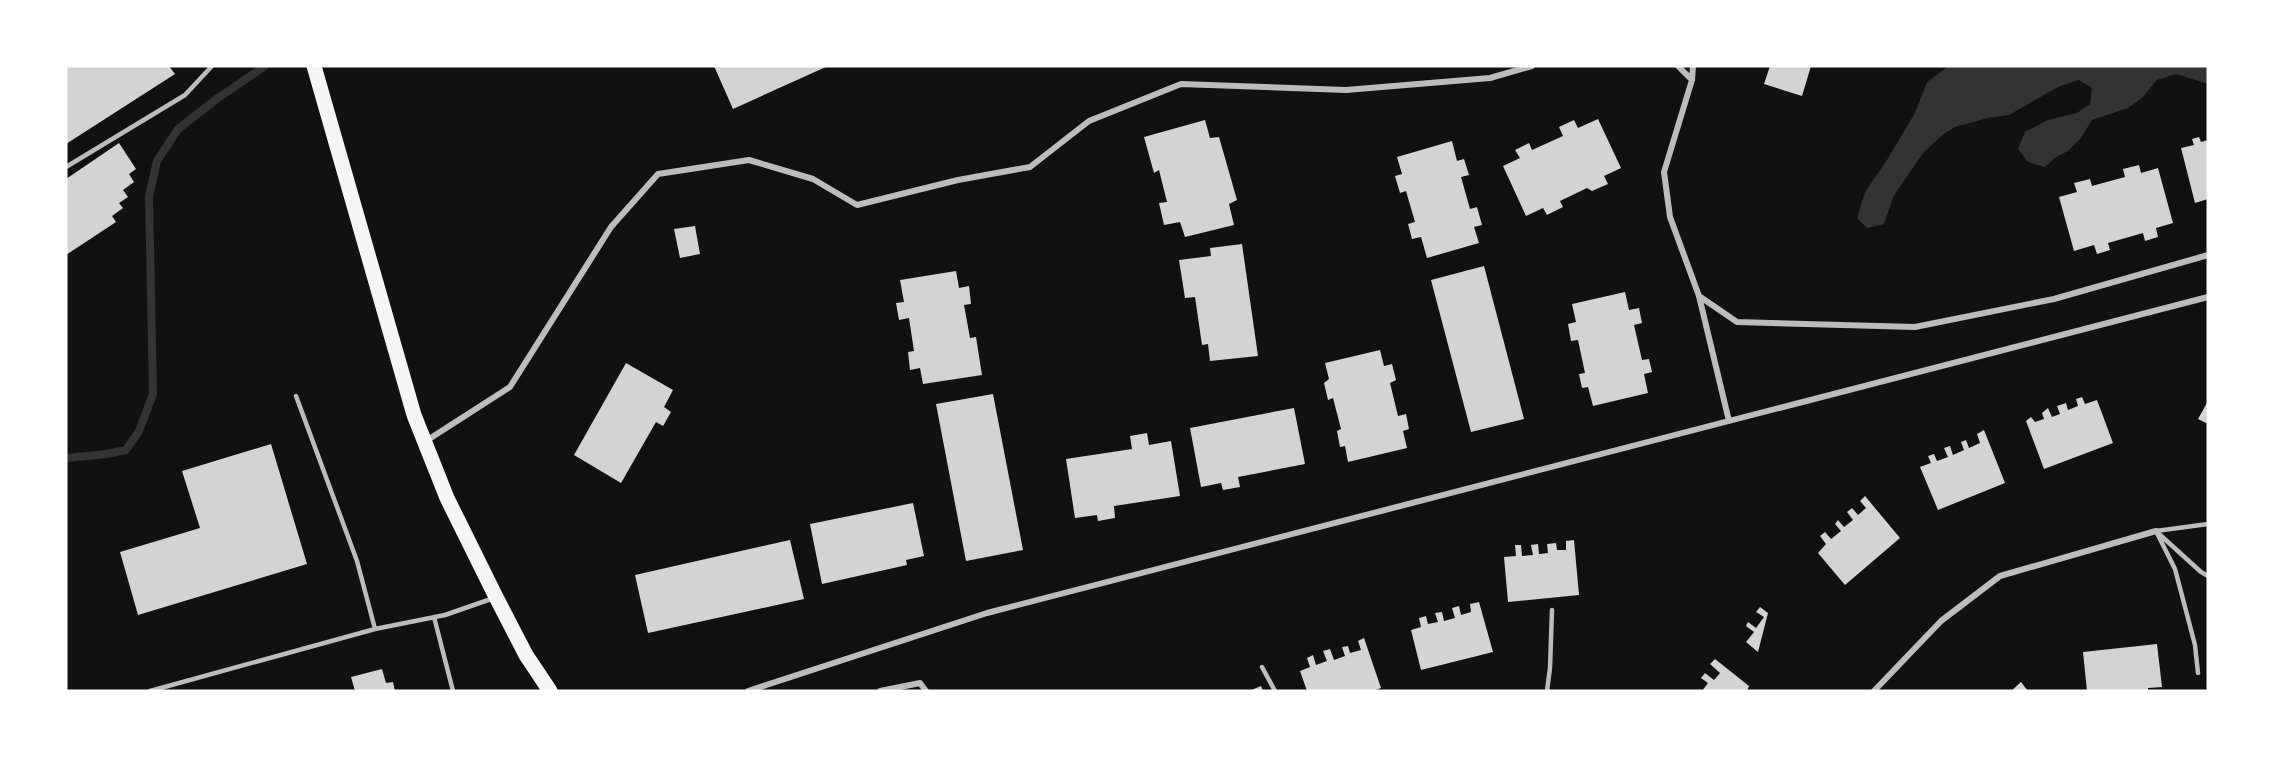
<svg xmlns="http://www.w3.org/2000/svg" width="2274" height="757" viewBox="0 0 2274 757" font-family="Figtree,sans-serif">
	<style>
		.water { fill: #333 }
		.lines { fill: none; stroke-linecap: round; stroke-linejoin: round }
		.stream { stroke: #333; stroke-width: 8 }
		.building { fill: #d3d3d3 }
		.service { stroke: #bcbcbc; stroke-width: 4.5 }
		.minor { stroke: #bcbcbc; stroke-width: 6 }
		.primary { stroke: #f5f5f5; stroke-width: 15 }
	</style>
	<rect width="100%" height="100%" fill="#111"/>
	<path class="water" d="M 1949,66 L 2208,66 L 2208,84 L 2176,74 L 2157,80 L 2142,98 L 2128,108 L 2092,120 L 2081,138 L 2068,151 L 2056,157 L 2045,167 L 2028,162 L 2018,149 L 2025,132 L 2048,120 L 2077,113 L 2090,104 L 2092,88 L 2079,80 L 2058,87 L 2009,115 L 1988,118 L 1955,127 L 1945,133 L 1924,152 L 1894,195 L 1884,224 L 1867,228 L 1857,218 L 1865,192 L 1887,160 L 1915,113 L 1927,82 Z"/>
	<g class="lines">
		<path class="stream" d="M 66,458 L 107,454 L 126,450 L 139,431 L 153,394 L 149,196 L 157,161 L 178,129 L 218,98 L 265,66"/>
	</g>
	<path class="building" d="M 66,66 L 169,66 L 175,74 L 66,144 Z
		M 714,66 L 828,66 L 733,109 Z
		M 1770,66 L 1811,66 L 1802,96 L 1764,84 Z
		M 1598,119 L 1621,168 L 1604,176 L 1608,184 L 1592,191 L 1587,188 L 1560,201 L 1563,207 L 1547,215 L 1543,208 L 1526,216 L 1503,166 L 1520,158 L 1515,150 L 1529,143 L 1532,150 L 1563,136 L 1559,127 L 1574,120 L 1578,128 Z
		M 1205,120 L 1210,138 L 1219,137 L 1237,200 L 1229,204 L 1234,225 L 1185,237 L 1180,222 L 1164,225 L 1159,203 L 1167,202 L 1159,170 L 1154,173 L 1144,137 Z
		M 2199,137 L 2201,142 L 2208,140 L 2208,199 L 2195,203 L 2181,148 L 2194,145 L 2192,139 Z
		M 1452,141 L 1457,161 L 1464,159 L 1469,175 L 1461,177 L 1470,209 L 1477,207 L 1482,225 L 1474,227 L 1479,243 L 1427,258 L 1421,237 L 1412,239 L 1408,224 L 1415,222 L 1406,191 L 1400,193 L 1395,176 L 1402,174 L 1397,157 Z
		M 119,143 L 136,169 L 129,174 L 134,182 L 123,190 L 128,197 L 119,203 L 123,208 L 112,216 L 116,222 L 66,255 L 66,179 Z
		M 2139,165 L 2141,173 L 2158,168 L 2173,223 L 2156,228 L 2158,237 L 2145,241 L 2143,233 L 2108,243 L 2110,250 L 2097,254 L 2094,245 L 2074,251 L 2059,197 L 2077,192 L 2074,183 L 2090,179 L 2092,186 L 2125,177 L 2123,169 Z
		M 695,226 L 700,254 L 680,258 L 674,229 Z
		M 1242,244 L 1258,356 L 1210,361 L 1208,344 L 1202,345 L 1195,297 L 1185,298 L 1179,260 L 1211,256 L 1210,248 Z
		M 1484,266 L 1524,419 L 1471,432 L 1431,280 Z
		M 956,271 L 959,288 L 969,286 L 971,304 L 964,305 L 970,338 L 976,337 L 982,375 L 923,384 L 920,368 L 910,370 L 908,352 L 914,351 L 909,318 L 899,320 L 896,303 L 904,302 L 900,280 Z
		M 1625,292 L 1629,310 L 1639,308 L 1642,323 L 1634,325 L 1642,360 L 1649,359 L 1652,372 L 1644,374 L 1648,393 L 1593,406 L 1588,387 L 1582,388 L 1579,374 L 1585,373 L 1578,340 L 1571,341 L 1568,324 L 1576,322 L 1572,304 Z
		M 1380,350 L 1384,366 L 1392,364 L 1396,380 L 1390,383 L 1398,416 L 1406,414 L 1409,429 L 1403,431 L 1407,448 L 1348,462 L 1345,446 L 1340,447 L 1337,431 L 1341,429 L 1333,398 L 1328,400 L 1324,383 L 1329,379 L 1325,363 Z
		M 626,363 L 673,390 L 664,407 L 671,412 L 663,426 L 656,422 L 621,483 L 574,455 Z
		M 993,394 L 1023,550 L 966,561 L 936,404 Z
		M 2082,397 L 2085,404 L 2097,400 L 2113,443 L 2044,469 L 2026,421 L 2031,417 L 2035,422 L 2044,419 L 2042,413 L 2048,408 L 2052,417 L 2060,414 L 2057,406 L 2066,403 L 2068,410 L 2078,406 L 2076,399 Z
		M 2208,401 L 2208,424 L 2198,419 Z
		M 1294,408 L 1305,464 L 1238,477 L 1240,487 L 1223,490 L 1221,483 L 1201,487 L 1190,428 Z
		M 1984,430 L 2005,483 L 1938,510 L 1920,467 L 1931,463 L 1928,456 L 1934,454 L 1937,461 L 1948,457 L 1944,448 L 1950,446 L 1953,455 L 1964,450 L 1961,442 L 1966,440 L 1969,448 L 1980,443 L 1977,434 Z
		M 1147,433 L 1149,445 L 1171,441 L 1180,496 L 1114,506 L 1115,518 L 1098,521 L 1097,515 L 1075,518 L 1066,459 L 1132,449 L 1130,436 Z
		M 271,444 L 307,564 L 138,615 L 120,552 L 200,528 L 182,471 Z
		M 1865,496 L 1900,538 L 1845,585 L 1818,553 L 1826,544 L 1820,536 L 1825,532 L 1831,539 L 1841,531 L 1835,524 L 1838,520 L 1844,527 L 1853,520 L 1847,512 L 1852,508 L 1858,515 L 1866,508 L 1860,501 Z
		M 913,503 L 924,556 L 906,560 L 907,565 L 822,584 L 810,524 Z
		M 790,540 L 804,599 L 648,633 L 635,575 Z
		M 1574,540 L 1579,595 L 1508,602 L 1504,557 L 1516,556 L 1515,545 L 1521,545 L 1522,556 L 1533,555 L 1531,545 L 1538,544 L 1539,554 L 1548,553 L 1547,544 L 1556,543 L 1557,550 L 1566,550 L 1566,541 Z
		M 1479,602 L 1493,652 L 1421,670 L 1411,630 L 1421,627 L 1419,618 L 1426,616 L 1428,624 L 1438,622 L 1435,613 L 1442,612 L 1444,621 L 1455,618 L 1452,608 L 1459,606 L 1461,615 L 1471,612 L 1470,604 Z
		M 1760,607 L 1768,613 L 1758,652 L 1746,642 L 1754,632 L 1746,626 L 1748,622 L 1756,628 L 1764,617 L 1756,612 Z
		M 1364,638 L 1381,688 L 1373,691 L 1307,691 L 1300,671 L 1310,667 L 1307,658 L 1313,655 L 1316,665 L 1327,661 L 1323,651 L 1330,649 L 1334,660 L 1345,656 L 1342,647 L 1348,646 L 1350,653 L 1361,650 L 1358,641 Z
		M 2157,644 L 2162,687 L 2148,688 L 2148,691 L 2087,691 L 2083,652 Z
		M 1715,659 L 1749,686 L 1747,691 L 1702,691 L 1708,683 L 1701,678 L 1705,673 L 1714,680 L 1720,673 L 1710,664 Z
		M 382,669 L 386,683 L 393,682 L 395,691 L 355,691 L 351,677 Z
		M 2021,682 L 2028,691 L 2011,691 Z
		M 1261,686 L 1263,691 L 1249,691 Z"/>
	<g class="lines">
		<path class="service" d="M 66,167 L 185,95 L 212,66
			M 296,396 L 357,561 L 375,629
			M 2156,531 L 2175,569 L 2195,645 L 2198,673
			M 2156,531 L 2208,524
			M 2158,533 L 2201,572 L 2208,576
			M 434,617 L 453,691
			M 1262,667 L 1275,691
			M 150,691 L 375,629 L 445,615 L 494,598
			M 1547,691 L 1550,668 L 1552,610"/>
		<path class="minor" d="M 1678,66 L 1692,80
			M 1693,66 L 1692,80 L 1664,172 L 1670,217 L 1699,296 L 1729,421
			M 1699,296 L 1737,322 L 1915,327 L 2054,299 L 2208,255
			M 426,441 L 510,387 L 611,227 L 658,174 L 749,160 L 813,179 L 857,205 L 958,180 L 1030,167 L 1089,121 L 1181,84 L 1346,90 L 1490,78 L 1532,66
			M 748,691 L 987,613 L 2208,297
			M 880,691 L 920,683 L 926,691
			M 1874,691 L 1941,621 L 2000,576 L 2156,531"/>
		<path class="primary" d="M 314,66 L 414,415 L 447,498 L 496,597 L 526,655 L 550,691"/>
	</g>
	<rect width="2274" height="757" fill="none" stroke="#ffffff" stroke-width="135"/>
</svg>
